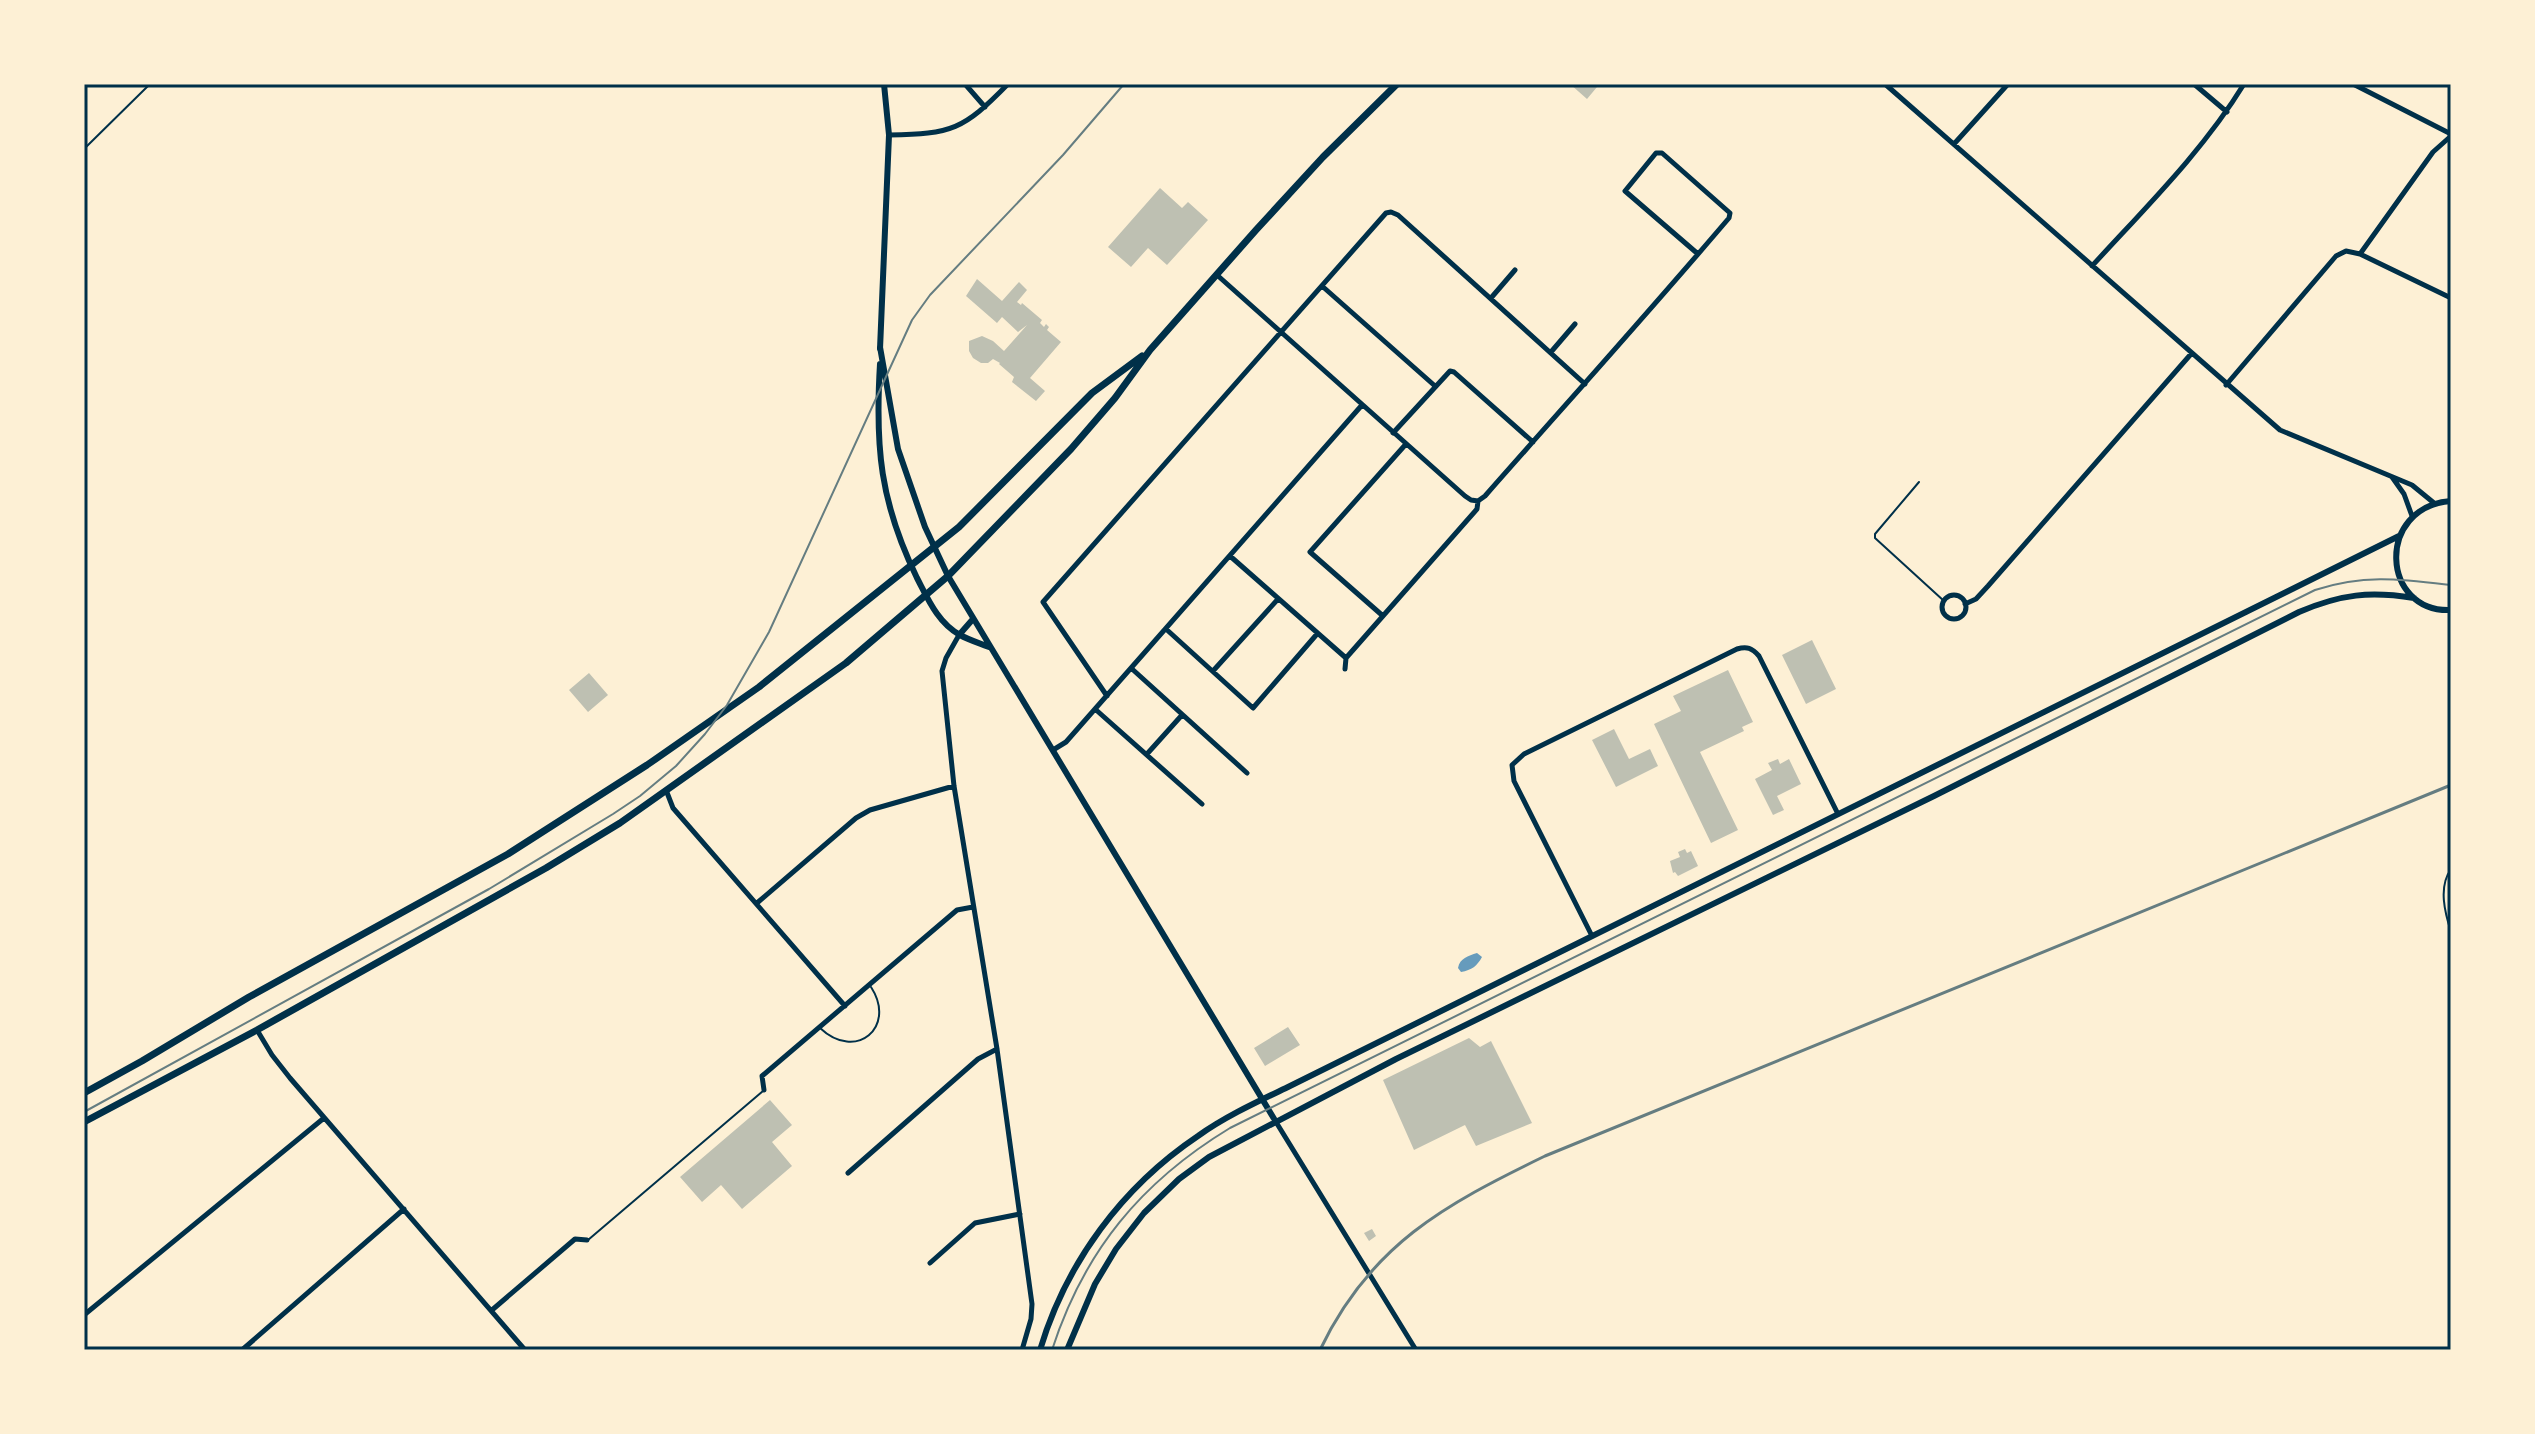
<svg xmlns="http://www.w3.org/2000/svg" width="2535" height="1434" viewBox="0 0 2535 1434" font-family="'Titillium Web',sans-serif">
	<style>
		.water { fill: #669bbc }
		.building { fill: #bec0b2 }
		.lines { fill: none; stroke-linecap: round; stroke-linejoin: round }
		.path { stroke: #003049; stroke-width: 2 }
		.service { stroke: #003049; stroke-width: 2 }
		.minor { stroke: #003049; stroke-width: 5 }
		.tertiary { stroke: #003049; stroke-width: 6 }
		.secondary { stroke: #003049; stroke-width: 7 }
		.tram { stroke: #657d81; stroke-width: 2 }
		.rail { stroke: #657d81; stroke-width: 3 }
		.neatline { fill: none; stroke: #003049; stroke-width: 3 }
	</style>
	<rect width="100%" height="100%" fill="#fdf0d5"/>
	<path class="water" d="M 1477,953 L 1482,957 C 1477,966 1472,970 1461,972 L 1458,968 C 1460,958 1468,956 1477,953 Z"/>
	<path class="building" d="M 1570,84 L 1594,84 L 1597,87 L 1587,99 Z
		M 1160,188 L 1182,208 L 1188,202 L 1208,220 L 1167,265 L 1148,248 L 1131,267 L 1108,247 Z
		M 977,279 L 1002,301 L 1019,282 L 1027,290 L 1017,302 L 1021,305 L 1022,303 L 1042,320 L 1040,323 L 1044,327 L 1046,324 L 1049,327 L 1047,330 L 1061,342 L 1030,378 L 1045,391 L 1036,401 L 1012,382 L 1014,377 L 999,364 L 1000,363 L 993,359 L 988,363 L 981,363 L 973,358 L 969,351 L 969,341 L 982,336 L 993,341 L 1004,351 L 1027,325 L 1018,332 L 1002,317 L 997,323 L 966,296 Z
		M 1812,640 L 1836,689 L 1806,704 L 1782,655 Z
		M 1728,670 L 1753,722 L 1742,727 L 1744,731 L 1700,752 L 1738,830 L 1711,843 L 1654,724 L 1681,711 L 1673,696 Z
		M 589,673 L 608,695 L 588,712 L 569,690 Z
		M 1614,729 L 1629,759 L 1650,749 L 1658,766 L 1616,787 L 1592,740 Z
		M 1778,759 L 1780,764 L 1789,759 L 1801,784 L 1777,796 L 1784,810 L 1773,815 L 1755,779 L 1772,770 L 1768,763 Z
		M 1685,849 L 1687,853 L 1691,851 L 1698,866 L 1678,876 L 1675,872 L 1673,873 L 1670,861 L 1680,857 L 1678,852 Z
		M 1288,1027 L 1300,1045 L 1265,1066 L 1254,1048 Z
		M 1469,1038 L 1480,1047 L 1491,1041 L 1532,1123 L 1476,1146 L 1465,1125 L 1414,1150 L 1383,1080 Z
		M 770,1100 L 792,1125 L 772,1142 L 792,1166 L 742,1209 L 721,1185 L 702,1202 L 680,1177 Z
		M 1372,1229 L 1376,1236 L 1369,1241 L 1364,1233 Z"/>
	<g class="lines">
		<path class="path" d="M 84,149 L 150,84
			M 2451,869 C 2438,887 2445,913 2451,932"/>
		<path class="service" d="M 1919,482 L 1875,534 L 1875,538 L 1944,601
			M 820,1028 C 856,1062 897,1027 871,987
			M 588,1240 L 763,1091"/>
		<path class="minor" d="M 965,84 L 985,107
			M 1885,84 L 2280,430 L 2412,485 L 2434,503
			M 2194,84 L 2227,112
			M 2353,84 L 2451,134
			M 889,135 C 952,134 963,130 1008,84
			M 1954,144 L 2008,84
			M 2360,254 L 2451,298
			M 2092,266 C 2145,208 2203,151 2244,84
			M 1217,275 L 1465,496 L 1471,500 L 1478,501
			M 1322,286 L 1435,386
			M 1491,298 L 1515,270
			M 1551,352 L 1575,324
			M 2226,385 L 2336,256 L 2346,251 L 2360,254 L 2433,152 L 2451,136
			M 1393,433 L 1450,371 L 1454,372 L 1533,442
			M 2392,477 L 2404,494 L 2412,516
			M 1230,556 L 1346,658
			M1942 607a12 12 0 1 1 24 0a12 12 0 1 1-24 0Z
			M 1965,604 L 1976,599 L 1988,586 L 2191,354
			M 1383,616 L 1310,552 L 1406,444
			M 1166,629 L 1253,708 L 1317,634
			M 959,635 L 946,658 L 942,671 L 954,786 L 997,1049 L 1032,1304 L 1031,1319 L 1022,1350
			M 1131,668 L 1247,773
			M 1345,669 L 1346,658 L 1477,509 L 1478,501 L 1485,496 C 1566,404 1649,312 1729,218 L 1730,213 L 1662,153 L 1656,153 L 1625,191 L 1698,254
			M 1213,671 L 1278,599
			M 1107,696 L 1043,602 L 1386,213 L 1391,212 L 1398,215 L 1585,384
			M 1095,709 L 1202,804
			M 1053,750 L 1066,742 L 1362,405
			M 1147,754 L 1182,715
			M 666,790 L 673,808 L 845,1006
			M 757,903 L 856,818 L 870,810 L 954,786
			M 1592,936 L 1514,781 L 1512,765 L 1524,754 L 1737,649 C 1747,646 1752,648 1759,656 L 1838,814
			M 257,1030 L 272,1055 L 290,1078 L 525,1350
			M 764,1090 L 762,1076 L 957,910 L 973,907
			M 1276,1122 L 1416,1350
			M 848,1173 L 978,1059 L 997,1049
			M 930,1263 L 975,1223 L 1020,1214
			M 492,1310 L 575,1239 L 587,1240
			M 84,1315 L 324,1118
			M 242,1350 L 404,1209"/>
		<path class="tertiary" d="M 880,347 L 898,449 L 925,527 L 948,576 L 1276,1122
			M 880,349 L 889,135 L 884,84
			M 880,364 C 875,447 880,502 917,578 C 928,599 938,623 960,635 C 969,640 979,643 989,647
			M 2451,501 C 2375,507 2381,613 2451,610
			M 959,635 L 973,619
			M 1040,1350 C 1066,1263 1122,1187 1198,1136 C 1226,1116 1259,1101 1290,1086 L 2399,536
			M 1067,1350 L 1095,1284 L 1116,1249 L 1144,1213 L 1179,1179 L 1209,1157 L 1396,1059 L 1934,796 L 2299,612 C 2341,594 2370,591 2414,598"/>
		<path class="secondary" d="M 84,1093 L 142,1061 L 249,997 L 508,854 L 647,765 L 759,687 L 959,527 L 1092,393 L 1142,356
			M 84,1122 L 257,1030 L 546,868 L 620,823 L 846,663 L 948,576 L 1071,449 L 1115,398 L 1150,350 L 1256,230 L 1323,157 L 1397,84"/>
		<path class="tram" d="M 84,1112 L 489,889 L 613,814 L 640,796 L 676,766 L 705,734 L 727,705 L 769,632 L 912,320 L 930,295 L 1063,155 L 1124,84
			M 1052,1350 C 1084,1251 1141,1182 1230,1128 L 2315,590 C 2364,574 2400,579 2451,585"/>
		<path class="rail" d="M 1320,1350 C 1370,1245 1444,1205 1545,1156 L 2451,785"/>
	</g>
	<rect width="2535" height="1434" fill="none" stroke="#fdf0d5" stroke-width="172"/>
	<rect x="86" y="86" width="2363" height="1262" class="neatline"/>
</svg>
